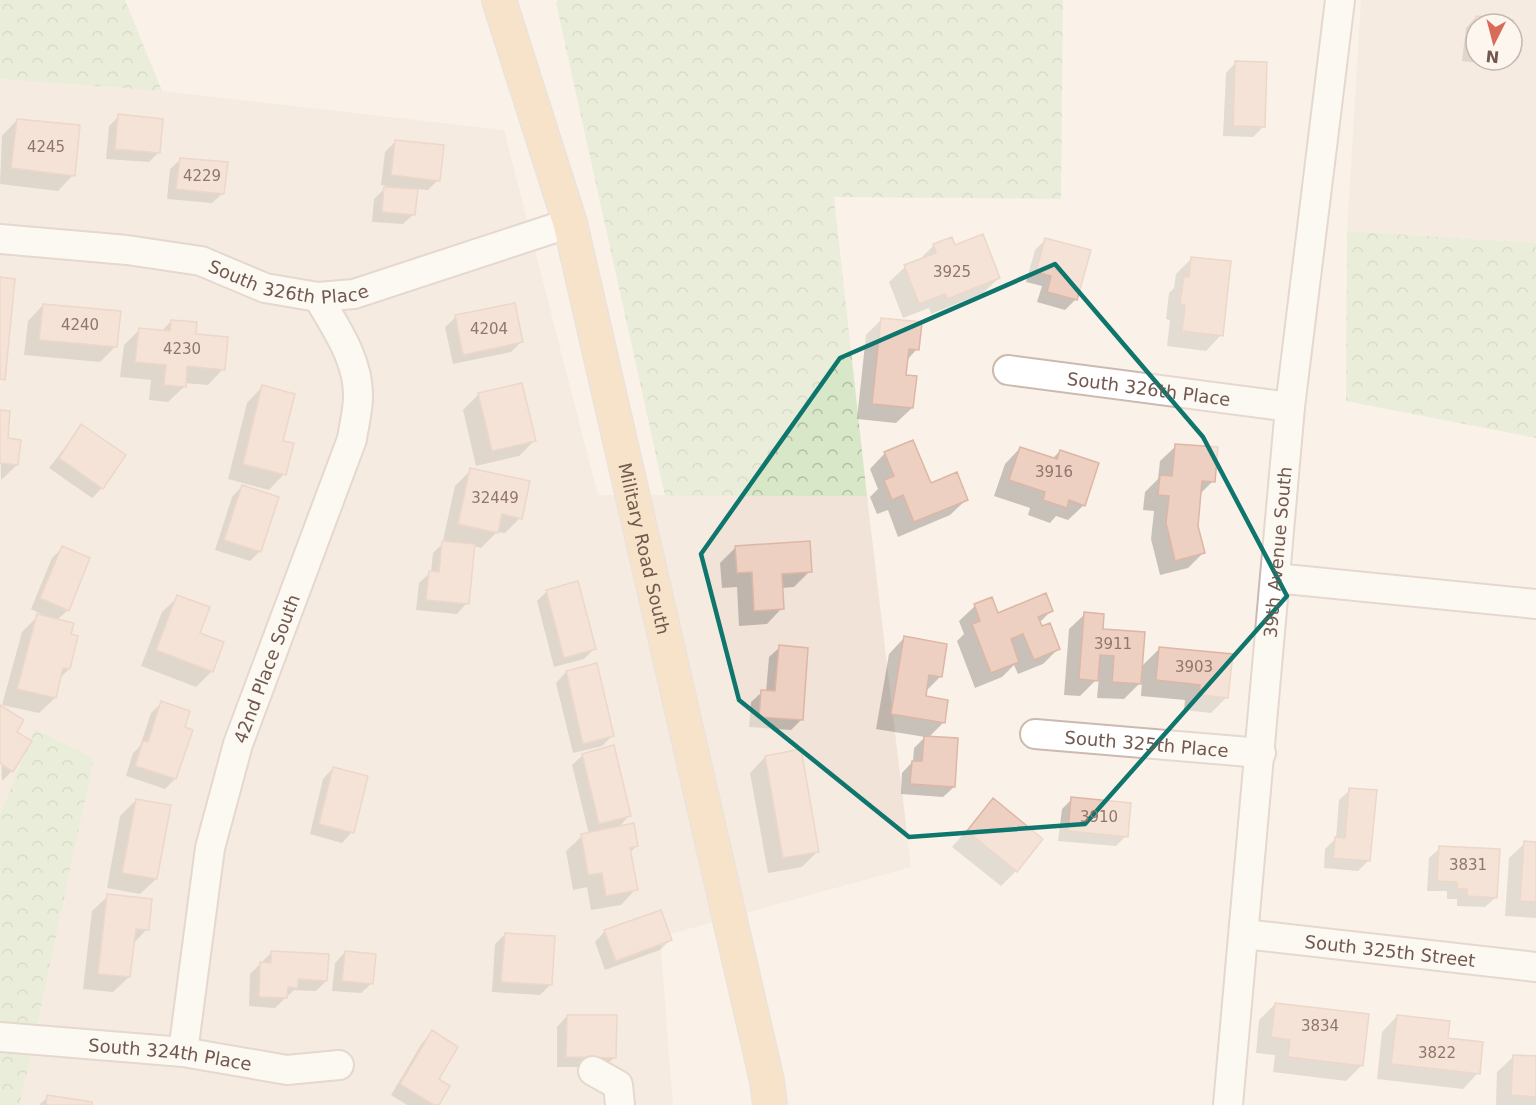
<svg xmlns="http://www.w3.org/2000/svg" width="1536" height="1105" viewBox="0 0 1536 1105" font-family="'DejaVu Sans',sans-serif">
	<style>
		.residential { fill: #f1e3d7; fill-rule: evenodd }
		.forest { fill: url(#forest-crowns) }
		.shadow { fill: #0003 }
		.building { fill: #edd0c2; stroke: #deb6a4; stroke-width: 1.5 }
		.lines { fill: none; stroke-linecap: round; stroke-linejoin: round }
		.minor-casing { stroke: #ccb9af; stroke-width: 32 }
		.major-casing { stroke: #d8d0cd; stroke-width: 36 }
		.minor { stroke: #fff; stroke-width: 28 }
		.major { stroke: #f3d0a7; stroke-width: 33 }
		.marked { fill: none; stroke: #0f766e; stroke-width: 4.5; stroke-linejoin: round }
		.labels { text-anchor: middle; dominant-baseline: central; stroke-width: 4.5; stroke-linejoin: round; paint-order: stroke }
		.number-label { font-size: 15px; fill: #91766b }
		.street-label { font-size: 18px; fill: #72584e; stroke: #fdf6ee }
	</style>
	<defs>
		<pattern id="forest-crowns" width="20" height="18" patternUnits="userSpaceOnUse" patternTransform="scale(1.5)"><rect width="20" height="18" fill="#d7e7c8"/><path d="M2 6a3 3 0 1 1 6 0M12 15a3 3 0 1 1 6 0" fill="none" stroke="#b3bea5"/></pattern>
	</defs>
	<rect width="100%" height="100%" fill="#faf2e8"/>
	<path class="residential" d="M 1361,0 L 1536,0 L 1536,243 L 1347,231 ZM 1476,24 L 1512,24 L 1512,60 L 1476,60 Z
		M 0,79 L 162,91 L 504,130 L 598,495 L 867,496 L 911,867 L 660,937 L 673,1105 L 20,1105 L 94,759 L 0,815 Z"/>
	<path class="forest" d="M 0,0 L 125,0 L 162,91 L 0,79 Z
		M 558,0 L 1063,0 L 1061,199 L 834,197 L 867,496 L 665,496 L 556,3 Z
		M 1347,231 L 1536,243 L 1536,438 L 1346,401 Z
		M 35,729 L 94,759 L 20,1105 L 0,1105 L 0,815 Z"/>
	<path class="shadow" d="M 1476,17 L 1512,24 L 1476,24 L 1476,60 L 1503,60 L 1497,65 L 1462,61 L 1466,28 Z
		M 1236,62 L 1264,126 L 1253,137 L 1223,136 L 1226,73 Z
		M 119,116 L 159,152 L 149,162 L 106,159 L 109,126 Z
		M 17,120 L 73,175 L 58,191 L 0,184 L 2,136 Z
		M 395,142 L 438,180 L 428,190 L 416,189 L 414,214 L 403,224 L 372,222 L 374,199 L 387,186 L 381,185 L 385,152 Z
		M 181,159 L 223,193 L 212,203 L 167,199 L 170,169 Z
		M 1045,240 L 1076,299 L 1065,310 L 1037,302 L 1042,286 L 1026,282 L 1035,250 Z
		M 934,245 L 954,247 L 999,278 L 983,293 L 931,314 L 929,308 L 903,318 L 889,282 L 905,267 L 918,261 Z
		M 1192,258 L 1221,335 L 1206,351 L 1167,346 L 1170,320 L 1166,319 L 1169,293 L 1174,288 L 1176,274 Z
		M 43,305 L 116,346 L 100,362 L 24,355 L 28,321 Z
		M 456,317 L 521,342 L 511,352 L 453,364 L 445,327 Z
		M 882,319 L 917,349 L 907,360 L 905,377 L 912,408 L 896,423 L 857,419 L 866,335 Z
		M 171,321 L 195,335 L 223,369 L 208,385 L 184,383 L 184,387 L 168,402 L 149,400 L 151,380 L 120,377 L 124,345 L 139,330 L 161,332 Z
		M 262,387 L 281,442 L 284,474 L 269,490 L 228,479 L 247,403 Z
		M 479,394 L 534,441 L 519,456 L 476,466 L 463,410 Z
		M 0,412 L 6,440 L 17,465 L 1,480 Z
		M 81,426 L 102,488 L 92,498 L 49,468 Z
		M 1176,446 L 1213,481 L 1199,495 L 1196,526 L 1203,553 L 1188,568 L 1160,575 L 1151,539 L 1154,511 L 1143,510 L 1145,492 L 1158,479 L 1160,461 Z
		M 1020,448 L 1052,459 L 1060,451 L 1084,505 L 1068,520 L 1056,516 L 1050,523 L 1028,515 L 1030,508 L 994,496 L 1005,464 Z
		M 885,453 L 930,485 L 966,500 L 950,515 L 898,537 L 888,510 L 877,514 L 870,497 L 878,489 L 870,469 Z
		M 471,470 L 520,518 L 505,533 L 497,532 L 481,548 L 474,546 L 467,603 L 457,614 L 416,610 L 419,583 L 431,572 L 433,553 L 443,543 L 454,544 L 443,540 L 455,486 Z
		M 242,486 L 260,551 L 250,561 L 215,550 L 232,497 Z
		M 736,547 L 810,571 L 794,587 L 781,588 L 782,608 L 767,624 L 739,626 L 737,587 L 722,588 L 720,563 Z
		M 62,548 L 68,610 L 57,620 L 69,635 L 69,669 L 60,678 L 55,698 L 39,713 L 2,705 L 22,632 L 38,616 L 49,618 L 31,609 L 52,558 Z
		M 547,591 L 594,649 L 584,659 L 554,667 L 537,601 Z
		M 178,597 L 198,634 L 222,643 L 211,672 L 196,687 L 141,666 L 162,612 Z
		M 975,606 L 997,614 L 1051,611 L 1039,623 L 1058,649 L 1043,664 L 1018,674 L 1014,665 L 1002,677 L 975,688 L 957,641 L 964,634 L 959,621 Z
		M 1085,614 L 1141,667 L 1160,648 L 1227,697 L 1211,713 L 1184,710 L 1185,700 L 1141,696 L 1142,681 L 1124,699 L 1097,698 L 1099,677 L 1080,696 L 1064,695 L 1069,629 Z
		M 904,638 L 940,677 L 925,692 L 924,697 L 944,722 L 928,738 L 954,787 L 943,797 L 901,794 L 902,773 L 913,761 L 914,748 L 925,737 L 876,729 L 889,654 Z
		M 780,647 L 802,719 L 791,730 L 749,727 L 751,702 L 762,692 L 766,692 L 769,657 Z
		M 566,672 L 612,736 L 602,746 L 573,753 L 556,683 Z
		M 161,703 L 183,728 L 191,731 L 175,779 L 165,789 L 126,776 L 133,753 L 140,746 L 151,713 Z
		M 0,707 L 15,733 L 12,771 L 2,781 Z
		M 583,755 L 629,816 L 617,829 L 637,846 L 629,853 L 636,889 L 621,905 L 591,910 L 587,887 L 573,890 L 566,851 L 582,836 L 589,834 L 572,765 Z
		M 765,757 L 818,851 L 802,867 L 768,873 L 750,773 Z
		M 333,768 L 352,832 L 342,843 L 310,834 L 323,779 Z
		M 1350,790 L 1368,861 L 1358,871 L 1324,868 L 1325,849 L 1336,838 L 1339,800 Z
		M 1072,799 L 1126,836 L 1116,846 L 1058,841 L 1062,809 Z
		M 136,800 L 156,879 L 140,894 L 107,888 L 120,816 Z
		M 993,800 L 1016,871 L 1001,886 L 952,847 Z
		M 1525,843 L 1536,843 L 1536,918 L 1505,916 L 1509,858 Z
		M 1440,848 L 1496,897 L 1485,907 L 1457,906 L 1457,899 L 1447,899 L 1447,891 L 1427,891 L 1429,858 Z
		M 108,896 L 147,929 L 133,944 L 129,977 L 113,992 L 83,989 L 92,911 Z
		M 605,931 L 670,940 L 660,950 L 605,970 L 595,942 Z
		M 505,934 L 550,985 L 540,995 L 492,992 L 495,944 Z
		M 272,952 L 326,981 L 316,991 L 294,990 L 275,1008 L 249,1006 L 250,974 Z
		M 345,952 L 372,983 L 361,993 L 332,991 L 335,963 Z
		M 1275,1004 L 1362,1065 L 1346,1081 L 1273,1072 L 1275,1055 L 1256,1053 L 1259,1020 Z
		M 567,1016 L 615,1057 L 604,1067 L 557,1067 L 557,1027 Z
		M 1397,1016 L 1447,1039 L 1478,1073 L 1463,1089 L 1377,1079 L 1382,1032 Z
		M 432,1032 L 438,1105 L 407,1105 L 391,1095 L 422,1043 Z
		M 1513,1057 L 1536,1058 L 1536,1105 L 1496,1105 L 1497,1072 Z
		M 48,1097 L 90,1105 L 39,1105 Z"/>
	<path class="building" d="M 1476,16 L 1513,20 L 1512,33 L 1512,24 L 1476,24 L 1476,52 L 1471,51 Z
		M 1235,61 L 1267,62 L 1265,127 L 1233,126 Z
		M 118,114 L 163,119 L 160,153 L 115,149 Z
		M 17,119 L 80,125 L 75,176 L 11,168 Z
		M 395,140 L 444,145 L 440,181 L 391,175 Z
		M 180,158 L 228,162 L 224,194 L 176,189 Z
		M 384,187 L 418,189 L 415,215 L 382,212 Z
		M 983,234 L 1000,278 L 947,299 L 945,294 L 919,304 L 904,265 L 936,253 L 933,244 L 952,237 L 955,245 Z
		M 1045,238 L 1091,250 L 1077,300 L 1047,292 L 1051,276 L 1036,272 Z
		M 1191,257 L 1231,261 L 1223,336 L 1182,331 L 1185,305 L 1180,304 L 1184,276 L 1189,277 Z
		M 0,277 L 15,279 L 5,380 L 0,379 Z
		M 515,303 L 523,342 L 463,355 L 455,315 Z
		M 43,304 L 121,311 L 117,347 L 39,340 Z
		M 881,318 L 922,322 L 919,350 L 909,349 L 906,375 L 917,376 L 913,408 L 872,404 Z
		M 171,320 L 197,322 L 196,334 L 228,337 L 225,370 L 187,366 L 186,387 L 164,385 L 166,365 L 135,362 L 139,328 L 170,331 Z
		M 522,383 L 536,441 L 492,451 L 478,393 Z
		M 262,385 L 295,394 L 283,441 L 294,443 L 286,475 L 243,464 Z
		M 0,410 L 10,411 L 8,438 L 21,440 L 18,465 L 0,463 Z
		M 81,424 L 126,455 L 103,489 L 59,458 Z
		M 913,440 L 931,483 L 957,472 L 968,500 L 914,522 L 903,495 L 892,500 L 884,480 L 894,476 L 884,452 Z
		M 1175,444 L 1218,447 L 1215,482 L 1202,481 L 1198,526 L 1205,553 L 1175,561 L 1166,523 L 1169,496 L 1158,495 L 1160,475 L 1172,476 Z
		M 1020,447 L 1057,459 L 1060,450 L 1099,463 L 1085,506 L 1069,500 L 1067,508 L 1043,500 L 1045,492 L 1009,480 Z
		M 470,468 L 530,481 L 522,519 L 502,514 L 498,533 L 458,524 Z
		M 242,485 L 279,497 L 261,552 L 224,540 Z
		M 442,541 L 475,544 L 469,604 L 426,600 L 429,571 L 439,572 Z
		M 810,541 L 812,572 L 782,574 L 784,609 L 754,611 L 752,572 L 737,573 L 735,546 Z
		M 62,546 L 90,558 L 69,611 L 40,598 Z
		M 578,581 L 596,649 L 564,658 L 546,590 Z
		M 1046,593 L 1053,611 L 1038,617 L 1042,626 L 1050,623 L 1060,649 L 1034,660 L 1023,634 L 1011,639 L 1019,662 L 991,673 L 972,624 L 980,621 L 974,604 L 992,597 L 998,613 Z
		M 177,595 L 210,607 L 200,633 L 224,642 L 213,672 L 156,650 Z
		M 1084,612 L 1104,614 L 1103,629 L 1145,632 L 1141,684 L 1112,682 L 1114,656 L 1100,655 L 1098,681 L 1079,679 Z
		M 37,614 L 74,623 L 71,634 L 78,636 L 70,669 L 63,668 L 56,698 L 17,689 Z
		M 904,636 L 947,644 L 942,677 L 929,675 L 926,696 L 948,700 L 945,723 L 891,714 Z
		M 779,645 L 808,648 L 803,720 L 759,717 L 761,690 L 775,691 Z
		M 1159,647 L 1233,654 L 1228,698 L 1199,695 L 1200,685 L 1156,680 Z
		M 597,663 L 614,736 L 583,744 L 566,671 Z
		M 161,701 L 190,711 L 185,727 L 193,730 L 176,779 L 135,766 L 143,741 L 148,742 Z
		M 0,705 L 24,720 L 17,732 L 32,741 L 13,772 L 0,763 Z
		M 924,736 L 958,738 L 955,787 L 910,784 L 912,761 L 922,761 Z
		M 614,745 L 631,816 L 599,824 L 582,754 Z
		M 801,749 L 819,852 L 783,858 L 765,756 Z
		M 333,767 L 368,776 L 354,833 L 319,824 Z
		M 1349,788 L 1377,790 L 1370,861 L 1333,858 L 1335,837 L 1345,838 Z
		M 1071,797 L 1131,803 L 1128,837 L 1068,831 Z
		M 993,798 L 1043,839 L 1017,872 L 967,831 Z
		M 136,799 L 171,805 L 157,879 L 122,873 Z
		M 634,823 L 638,846 L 630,848 L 638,890 L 606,896 L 602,873 L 588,875 L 581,834 Z
		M 1524,841 L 1536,842 L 1536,902 L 1520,901 Z
		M 1439,846 L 1500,849 L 1497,898 L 1467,896 L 1467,889 L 1457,889 L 1457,882 L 1437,881 Z
		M 107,894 L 152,899 L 149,930 L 136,929 L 130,977 L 98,974 Z
		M 661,910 L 672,940 L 616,961 L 604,930 Z
		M 505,933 L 555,936 L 552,985 L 501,982 Z
		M 271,951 L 329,954 L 327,981 L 298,979 L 298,988 L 288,987 L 287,998 L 259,997 L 260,962 L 271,963 Z
		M 345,951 L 376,954 L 373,984 L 342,981 Z
		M 1275,1003 L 1369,1014 L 1363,1066 L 1288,1057 L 1290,1040 L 1271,1037 Z
		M 567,1015 L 617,1015 L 616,1058 L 566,1057 Z
		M 1397,1015 L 1450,1021 L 1448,1038 L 1483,1042 L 1480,1074 L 1391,1064 Z
		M 432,1030 L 458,1047 L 439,1079 L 450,1086 L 439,1105 L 434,1105 L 400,1084 Z
		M 1513,1055 L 1536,1056 L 1536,1097 L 1511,1095 Z
		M 47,1095 L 92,1102 L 92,1105 L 46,1105 Z"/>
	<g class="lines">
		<g class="minor-casing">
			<g id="minor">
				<path id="s1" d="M 0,239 L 127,250 L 201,261 L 265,288 L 318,297 L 354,294 L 570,223"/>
				<path id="s2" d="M 1008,370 L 1290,407"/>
				<path d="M 1275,578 L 1536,604"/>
				<path id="s3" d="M 1035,734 L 1261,753"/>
				<path id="s4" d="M 1244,934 L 1536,967"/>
				<path id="s5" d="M 0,1037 L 183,1052 L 287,1070 L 339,1065"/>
				<path id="s6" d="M 183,1052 L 210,848 L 238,744 L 352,439 C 354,425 358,410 358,397 C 359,360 335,327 318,297"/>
				<path d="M 593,1071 L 618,1085 L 620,1105"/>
				<path id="s7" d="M 1228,1105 L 1290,407 L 1340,0"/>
			</g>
		</g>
		<g class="major-casing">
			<g id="major">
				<path id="s8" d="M 499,0 L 570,223 L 767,1081 L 770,1105"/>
			</g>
		</g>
		<use href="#minor" class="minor"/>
		<use href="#major" class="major"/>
	</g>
	<path d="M0 0H1536V1105H0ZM 1055,264 L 1203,437 L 1287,596 L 1085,824 L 909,837 L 739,700 L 701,554 L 840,358 Z" fill="#faf2e8" fill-opacity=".55" fill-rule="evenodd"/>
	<path class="marked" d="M 1055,264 L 1203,437 L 1287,596 L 1085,824 L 909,837 L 739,700 L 701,554 L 840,358 Z"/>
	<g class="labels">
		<g class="number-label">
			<text x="46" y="147">4245</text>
			<text x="202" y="176">4229</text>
			<text x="952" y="272">3925</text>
			<text x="80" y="325">4240</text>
			<text x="489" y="329">4204</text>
			<text x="182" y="349">4230</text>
			<text x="1054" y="472">3916</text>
			<text x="495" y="498">32449</text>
			<text x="1113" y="644">3911</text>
			<text x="1194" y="667">3903</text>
			<text x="1099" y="817">3910</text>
			<text x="1468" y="865">3831</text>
			<text x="1320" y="1026">3834</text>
			<text x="1437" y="1053">3822</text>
		</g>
		<g class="street-label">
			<text stroke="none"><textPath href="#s1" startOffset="294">South 326th Place</textPath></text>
			<text stroke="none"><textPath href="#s2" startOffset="142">South 326th Place</textPath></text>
			<text stroke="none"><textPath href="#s8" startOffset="568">Military Road South</textPath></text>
			<text stroke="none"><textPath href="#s7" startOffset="555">39th Avenue South</textPath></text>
			<text stroke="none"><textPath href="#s6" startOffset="394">42nd Place South</textPath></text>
			<text stroke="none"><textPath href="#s3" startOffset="112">South 325th Place</textPath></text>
			<text stroke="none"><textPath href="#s4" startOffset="147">South 325th Street</textPath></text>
			<text stroke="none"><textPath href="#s5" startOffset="171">South 324th Place</textPath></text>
		</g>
	</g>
	<g transform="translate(1494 42) rotate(186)"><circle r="28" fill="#fdf6ee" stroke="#c5b7ae" stroke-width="1.5"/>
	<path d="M0-4.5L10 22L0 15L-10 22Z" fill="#d96b59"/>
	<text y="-9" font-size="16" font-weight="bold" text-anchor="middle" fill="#72584e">N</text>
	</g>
</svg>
